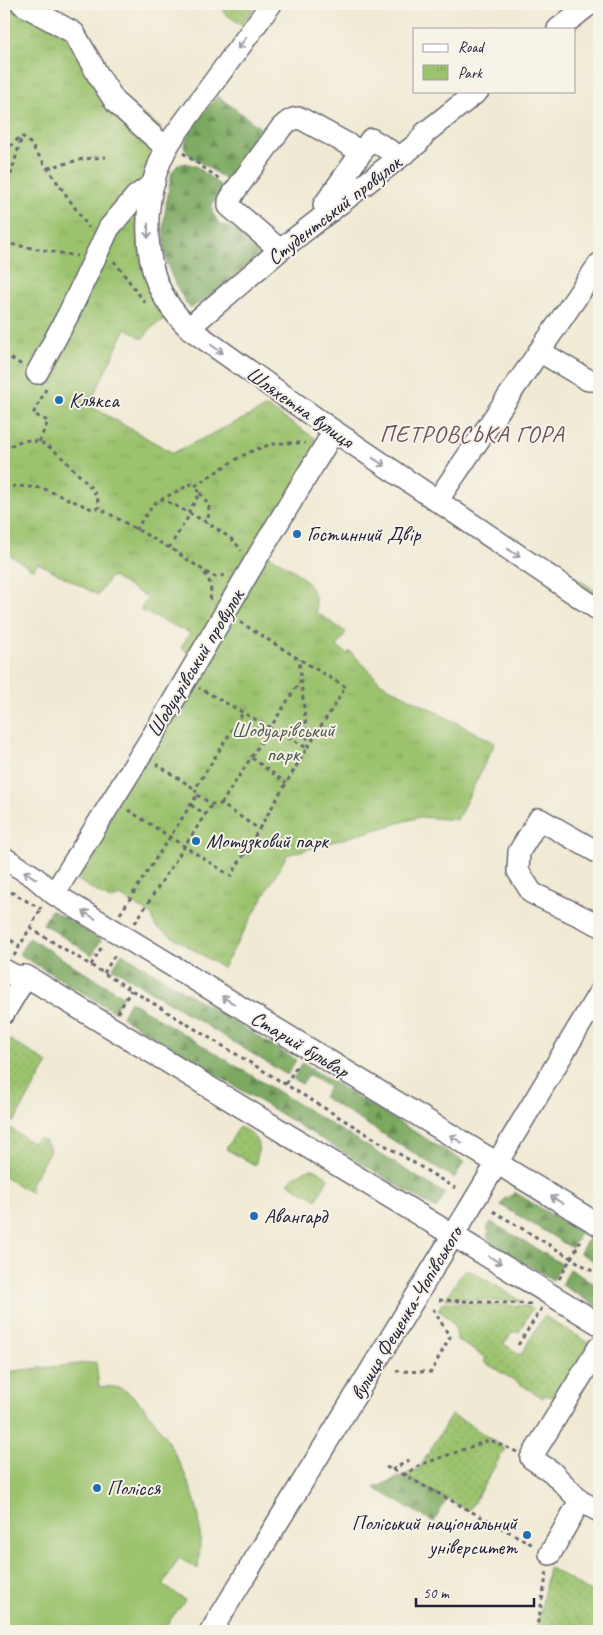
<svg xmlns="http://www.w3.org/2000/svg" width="603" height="1635" viewBox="0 0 603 1635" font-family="Caveat,sans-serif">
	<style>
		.grass { fill: url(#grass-dots); stroke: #5e7254 }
		.forest { fill: url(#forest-firs); stroke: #4f664e }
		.park { fill: url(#park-tufts); stroke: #5e7254 }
		.pitch { fill: #9bc36e; stroke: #5e7254 }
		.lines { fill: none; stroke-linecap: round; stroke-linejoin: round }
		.minor-casing { stroke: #6a6871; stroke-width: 24 }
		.path { stroke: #6a6871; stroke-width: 3; stroke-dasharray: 4 4; stroke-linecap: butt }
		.minor { stroke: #fff; stroke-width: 21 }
		.oneway { stroke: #9c9ca7 }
		.poi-dot { fill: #1f6fb2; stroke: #f7f3e8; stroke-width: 2 }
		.labels { text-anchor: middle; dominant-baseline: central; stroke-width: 4; stroke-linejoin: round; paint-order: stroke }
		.street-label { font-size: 21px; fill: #22223b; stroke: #f7f3e8 }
		.poi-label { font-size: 21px; fill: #22223b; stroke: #f7f3e8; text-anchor: start }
		.park-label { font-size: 21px; fill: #4c5a4d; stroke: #f7f3e8 }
		.quarter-label { font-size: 24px; letter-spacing: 1px; fill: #6c515d; stroke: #f7f3e8 }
	</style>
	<defs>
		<pattern id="grass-dots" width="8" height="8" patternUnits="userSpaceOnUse" patternTransform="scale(1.25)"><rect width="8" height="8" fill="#9bc36e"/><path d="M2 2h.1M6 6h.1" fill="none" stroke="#85a760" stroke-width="1.8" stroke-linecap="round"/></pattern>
		<pattern id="forest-firs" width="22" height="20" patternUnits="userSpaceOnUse" patternTransform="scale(1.25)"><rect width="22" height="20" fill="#7ca961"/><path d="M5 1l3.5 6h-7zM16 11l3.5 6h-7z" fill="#658951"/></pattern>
		<pattern id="park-tufts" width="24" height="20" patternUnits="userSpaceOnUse" patternTransform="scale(1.25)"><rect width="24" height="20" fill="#9bc36e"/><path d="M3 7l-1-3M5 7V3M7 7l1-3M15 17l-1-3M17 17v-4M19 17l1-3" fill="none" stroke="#85a760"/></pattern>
	</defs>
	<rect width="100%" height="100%" fill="#f7f3e8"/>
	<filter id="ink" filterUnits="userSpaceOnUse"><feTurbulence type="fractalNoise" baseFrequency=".02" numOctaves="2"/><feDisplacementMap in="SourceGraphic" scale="10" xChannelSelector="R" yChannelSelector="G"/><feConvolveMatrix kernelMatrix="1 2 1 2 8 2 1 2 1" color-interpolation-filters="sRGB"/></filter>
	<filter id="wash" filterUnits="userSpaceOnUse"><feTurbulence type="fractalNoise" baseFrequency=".0096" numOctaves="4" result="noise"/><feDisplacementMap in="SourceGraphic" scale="20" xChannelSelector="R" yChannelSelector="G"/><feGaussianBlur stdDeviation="1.12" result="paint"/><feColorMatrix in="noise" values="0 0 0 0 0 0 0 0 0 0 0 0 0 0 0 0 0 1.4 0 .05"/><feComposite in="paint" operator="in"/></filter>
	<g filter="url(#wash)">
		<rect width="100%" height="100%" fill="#f0ead4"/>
		<path class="grass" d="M 228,4 L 258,4 L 241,25 L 223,12 Z
			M 510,534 L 599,593 L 599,600 L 508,538 Z
			M 7,1038 L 48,1063 L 14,1122 L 4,1116 L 4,1043 Z
			M 239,1127 C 258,1135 262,1145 255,1165 L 226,1149 Z
			M 10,1128 L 32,1143 L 37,1138 L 46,1141 L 50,1150 L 31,1184 L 32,1193 L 4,1177 L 4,1139 Z
			M 311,1169 L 318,1170 L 328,1178 L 317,1200 L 288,1183 C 295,1175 301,1171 311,1169 Z
			M 467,1270 L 469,1270 L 523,1302 L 445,1299 L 463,1272 Z
			M 443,1302 L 528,1306 L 532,1309 L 519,1332 L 512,1332 L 504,1344 L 521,1355 L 544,1316 L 588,1342 L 590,1346 L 561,1399 L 545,1395 L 543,1398 L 484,1362 L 486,1358 L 457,1340 C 457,1325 450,1318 438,1310 Z
			M 451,1415 L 466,1422 L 505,1449 L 469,1511 L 404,1475 L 419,1469 Z
			M 549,1567 L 599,1597 L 599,1631 L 535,1631 L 539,1618 Z"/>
		<path class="forest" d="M 219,97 L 266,132 L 231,183 L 188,154 L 184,146 C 186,136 209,100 219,97 Z
			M 185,163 L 196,166 L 226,190 L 223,198 L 216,200 L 212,204 L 212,212 L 220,225 L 229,227 L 261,242 L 265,250 L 221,288 L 191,308 C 186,304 183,298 180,292 C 155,252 164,215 172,172 L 178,165 Z
			M 51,910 L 101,940 L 92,955 L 43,924 Z
			M 29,938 L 123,996 L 114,1012 L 19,954 Z
			M 122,953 L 296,1060 L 287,1075 L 113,968 Z
			M 130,1001 L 445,1194 L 436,1209 L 122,1017 Z
			M 302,1063 L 464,1162 L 454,1178 L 323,1097 L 329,1087 L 308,1075 L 302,1084 L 293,1079 Z
			M 514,1192 L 580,1232 L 572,1248 L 501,1205 L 506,1197 L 508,1198 L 510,1195 L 512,1196 Z
			M 491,1222 L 562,1264 L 553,1280 L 487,1240 L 490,1236 L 487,1235 L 489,1231 L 487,1229 Z
			M 589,1237 L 599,1243 L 599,1264 L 580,1253 Z
			M 570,1269 L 599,1287 L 599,1308 L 562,1285 Z
			M 404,1475 L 447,1499 L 434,1522 L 374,1488 Z"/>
		<path class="park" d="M 4,4 L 38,4 L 115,93 L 161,128 C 160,149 152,168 146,188 C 137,217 135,246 145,276 C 150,290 160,304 167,317 L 151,328 L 143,339 L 126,328 L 89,405 L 173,453 L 267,407 L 315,438 L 314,449 L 258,549 C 283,565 319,577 316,612 L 346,632 L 337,647 L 348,654 L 350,651 L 381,683 L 495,743 L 457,820 L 420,817 L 287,855 L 223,968 L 155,926 L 152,915 L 120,896 L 110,900 L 73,877 L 194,656 L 181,648 L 190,633 L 140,610 L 148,598 L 111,576 L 98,595 L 38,563 L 33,570 L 4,551 Z"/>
		<path class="pitch" d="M 96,1362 L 99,1387 C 107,1386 115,1386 122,1389 C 153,1404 189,1475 197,1508 C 202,1528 200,1549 198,1569 L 179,1558 L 163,1585 L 185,1600 L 162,1631 L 4,1631 L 4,1372 Z"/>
	</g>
	<g filter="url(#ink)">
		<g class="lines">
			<g class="minor-casing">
				<path id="minor" d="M 22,4 L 74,33 L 98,75 L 116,103 L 166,148
					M 271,4 L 174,136 C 148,174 142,227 153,270 C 159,293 173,313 190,329 L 334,431 L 599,610
					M 558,29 L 590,4
					M 332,210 L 324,205 L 371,139 L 400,157
					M 280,250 L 229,206 L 229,201 L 235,191 L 281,128 C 287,122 292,118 300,118 L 362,152
					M 190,329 L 199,319 L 280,250 L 400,157 L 418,143 L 425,133 L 478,91
					M 539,351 L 588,380 L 599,380
					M 37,373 L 68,315 L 109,228 L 136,196 L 154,183
					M 437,501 L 599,264
					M 599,853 L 539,819 L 519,852 L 518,871 L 532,893 L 599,925
					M 4,858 L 33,876 L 54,894 L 599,1225
					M 54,894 L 158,727 L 261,551 L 334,431
					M 4,970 L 15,976 L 26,976 L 599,1324
					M 4,1013 L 26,976
					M 580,1501 L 552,1472 L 531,1458 L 599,1347
					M 550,1554 L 580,1501 L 599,1511
					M 211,1631 C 341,1419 472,1207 599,993"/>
			</g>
			<path class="path" d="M 22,136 L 30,143 L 89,228
				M 4,152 L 21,136
				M 183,153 L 221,180
				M 48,168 L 83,159 L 106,157
				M 4,198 L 22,136
				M 4,243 L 77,256
				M 114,261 L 146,304
				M 4,354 L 22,365
				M 39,442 L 48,421 L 33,414 L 46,389
				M 4,451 C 33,426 56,450 76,472 C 86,482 99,493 99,508
				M 4,487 L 17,486 L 42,488 L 92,509 L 99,508 L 175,551 L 203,570 L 210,583 L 211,592 L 210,601
				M 200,493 L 209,505 L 208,523
				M 161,498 C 180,509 234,533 241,551
				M 188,513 L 200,493 L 195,486 C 217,472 241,453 266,446 C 279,442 292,443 305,443
				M 135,530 L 154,504 L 158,501 L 191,484 L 195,486
				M 169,548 L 190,514
				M 206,572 L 215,577 L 226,575
				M 240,622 L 299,659 L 346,687 L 307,748
				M 301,680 L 308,746
				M 252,758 L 286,783
				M 156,764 L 195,789
				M 197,795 L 212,804 L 221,804 L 259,829 L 307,748 L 199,688
				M 221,804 L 301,680 L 299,659
				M 191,805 L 205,814
				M 128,810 L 231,876 L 259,829
				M 4,888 L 41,909
				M 120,914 L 197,795 L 195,789 L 244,711
				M 135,923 L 212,804
				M 30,928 L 455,1188
				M 4,936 L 20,946
				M 14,956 L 42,907
				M 91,965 L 103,945
				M 104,973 L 116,953
				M 118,1013 L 131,990
				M 286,1084 L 298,1064
				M 493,1211 L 599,1275
				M 559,1279 L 583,1237
				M 439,1300 L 531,1304
				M 518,1345 L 542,1308
				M 396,1371 L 431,1372 L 450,1337 L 433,1309
				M 517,1452 L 490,1440 L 420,1465 L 404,1475 L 535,1546
				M 386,1467 L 404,1475
				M 392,1470 L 411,1459
				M 535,1631 L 539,1618 L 547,1571"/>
			<use href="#minor" class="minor"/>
		</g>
		<defs><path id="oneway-shaft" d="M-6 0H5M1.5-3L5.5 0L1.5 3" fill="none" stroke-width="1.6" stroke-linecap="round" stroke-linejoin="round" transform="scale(1.25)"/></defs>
		<g class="oneway">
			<use href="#oneway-shaft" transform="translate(242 43) rotate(126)"/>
			<use href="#oneway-shaft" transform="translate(148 231) rotate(89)"/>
			<use href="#oneway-shaft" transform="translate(217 349) rotate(35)"/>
			<use href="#oneway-shaft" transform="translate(379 462) rotate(34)"/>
			<use href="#oneway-shaft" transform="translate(514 553) rotate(34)"/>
			<use href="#oneway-shaft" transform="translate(30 875) rotate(-146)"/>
			<use href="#oneway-shaft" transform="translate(89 915) rotate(-149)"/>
			<use href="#oneway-shaft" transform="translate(228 1000) rotate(-149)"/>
			<use href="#oneway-shaft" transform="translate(456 1139) rotate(-149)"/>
			<use href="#oneway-shaft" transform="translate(557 1200) rotate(-149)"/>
			<use href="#oneway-shaft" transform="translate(495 1260) rotate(32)"/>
		</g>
	</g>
	<g class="poi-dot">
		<circle cx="59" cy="400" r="5"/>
		<circle cx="297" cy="534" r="5"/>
		<circle cx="196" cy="841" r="5"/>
		<circle cx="254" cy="1216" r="5"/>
		<circle cx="97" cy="1488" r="5"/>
		<circle cx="527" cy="1535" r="5"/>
	</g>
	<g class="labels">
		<g class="street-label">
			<text transform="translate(334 210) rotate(-38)">Студентський провулок</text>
			<text transform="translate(300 407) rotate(35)">Шляхетна вулиця</text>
			<text transform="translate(195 663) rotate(-59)">Шодуарівський провулок</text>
			<text transform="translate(300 1044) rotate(31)">Старий бульвар</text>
			<text transform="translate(406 1313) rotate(-59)">вулиця Фещенка-Чопівського</text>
		</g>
		<g class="poi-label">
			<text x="69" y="400">Клякса</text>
			<text x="307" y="534">Гостинний Двір</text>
			<text x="206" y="841">Мотузковий парк</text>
			<text x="264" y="1216">Авангард</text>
			<text x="107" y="1488">Полісся</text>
			<text x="517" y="1523" text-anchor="end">Поліський національний<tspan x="517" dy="24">університет</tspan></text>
		</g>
		<g class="park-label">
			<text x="283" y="730">Шодуарівський<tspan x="283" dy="24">парк</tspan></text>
		</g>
		<g class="quarter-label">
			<text x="472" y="434">ПЕТРОВСЬКА ГОРА</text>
		</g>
	</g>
	<rect width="603" height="1635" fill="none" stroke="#f7f3e8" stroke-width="20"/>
	<rect x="413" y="28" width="162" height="65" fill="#f7f3e8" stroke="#a29fa3"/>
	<rect x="423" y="44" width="25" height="8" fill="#ffffff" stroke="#a29fa3"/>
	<text x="458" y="52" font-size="15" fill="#22223b">Road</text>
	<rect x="423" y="65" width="25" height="15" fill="url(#park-tufts)" stroke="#a29fa3"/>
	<text x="458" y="78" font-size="15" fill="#22223b">Park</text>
	<path d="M416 1598v8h118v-8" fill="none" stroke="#22223b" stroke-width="2.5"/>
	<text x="423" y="1598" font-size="15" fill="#22223b" stroke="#f7f3e8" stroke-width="4" paint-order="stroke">50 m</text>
</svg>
